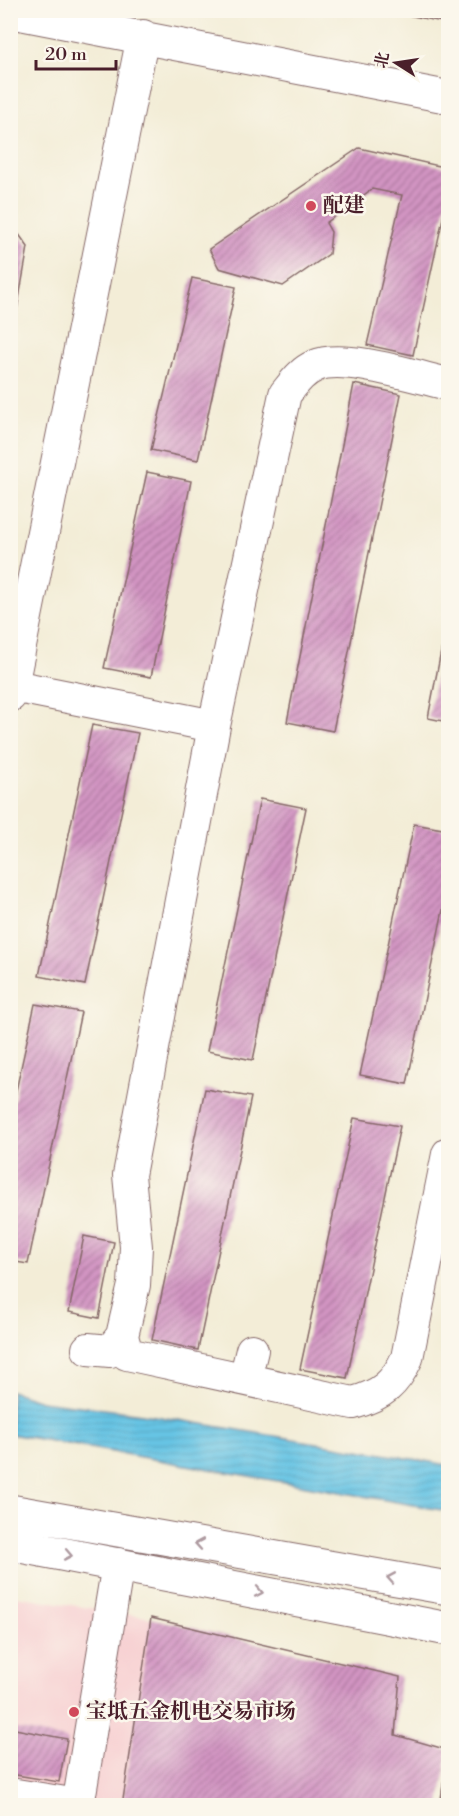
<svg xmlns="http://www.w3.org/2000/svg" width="459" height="1816" viewBox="0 0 459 1816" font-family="'Libre Bodoni','Noto Serif SC',serif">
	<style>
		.built { fill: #f7cfd1 }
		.water { fill: url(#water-rules); stroke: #587288; stroke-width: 1.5 }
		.building { fill: url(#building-hatch) }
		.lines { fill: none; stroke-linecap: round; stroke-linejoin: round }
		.minor-casing { stroke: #856767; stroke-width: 34 }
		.major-casing { stroke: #856767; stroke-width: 35 }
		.minor { stroke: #fff; stroke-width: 32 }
		.major { stroke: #fff; stroke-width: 33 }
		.oneway { stroke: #ae9aa0 }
		.poi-dot { fill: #d1495b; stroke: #fbf7ec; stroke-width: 2 }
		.labels { text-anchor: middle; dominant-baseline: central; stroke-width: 5; stroke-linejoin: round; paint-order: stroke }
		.poi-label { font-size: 21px; font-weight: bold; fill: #4a1f2b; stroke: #fbf7ec; text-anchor: start }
	</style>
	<defs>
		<pattern id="water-rules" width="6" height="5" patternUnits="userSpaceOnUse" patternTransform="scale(1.5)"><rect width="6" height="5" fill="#66c4e4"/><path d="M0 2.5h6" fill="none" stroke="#5aa8c4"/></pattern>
		<pattern id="building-hatch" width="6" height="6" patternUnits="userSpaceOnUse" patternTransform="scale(1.5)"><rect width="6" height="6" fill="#d294c2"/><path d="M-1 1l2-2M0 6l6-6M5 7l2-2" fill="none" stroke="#ac789e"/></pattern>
	</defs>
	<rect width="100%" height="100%" fill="#fbf7ec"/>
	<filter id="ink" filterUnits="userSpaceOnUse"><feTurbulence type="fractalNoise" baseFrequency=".0167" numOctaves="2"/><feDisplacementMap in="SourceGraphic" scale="12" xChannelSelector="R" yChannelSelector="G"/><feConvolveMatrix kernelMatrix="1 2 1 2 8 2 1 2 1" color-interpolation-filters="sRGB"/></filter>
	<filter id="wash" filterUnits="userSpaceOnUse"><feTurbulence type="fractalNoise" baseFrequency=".008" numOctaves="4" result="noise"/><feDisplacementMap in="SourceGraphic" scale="24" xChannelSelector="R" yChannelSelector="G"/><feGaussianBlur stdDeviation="1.35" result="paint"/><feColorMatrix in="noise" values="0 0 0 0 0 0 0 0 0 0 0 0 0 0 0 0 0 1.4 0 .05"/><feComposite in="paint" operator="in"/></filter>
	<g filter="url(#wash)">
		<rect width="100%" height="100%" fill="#f3edd7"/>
		<path class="built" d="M 10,1595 L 151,1618 L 122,1805 L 11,1805 Z"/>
		<path class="water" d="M 11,1391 L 41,1401 L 142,1414 L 448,1465 L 448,1511 L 11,1434 Z"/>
		<g id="blocks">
			<path class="building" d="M 448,10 L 448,23 L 392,12 L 392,10 Z
				M 359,148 L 448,168 L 448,205 L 446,204 L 413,355 L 367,345 L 402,195 L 372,189 L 326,223 L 331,232 L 329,254 L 283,286 L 219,268 L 209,249 Z
				M 10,222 L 28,247 L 12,338 L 10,337 Z
				M 192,278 L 236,287 L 198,460 L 151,450 Z
				M 354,384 L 401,394 L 333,731 L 287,722 Z
				M 147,472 L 191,481 L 151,677 L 104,668 Z
				M 447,621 L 448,621 L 448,722 L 428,718 Z
				M 92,725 L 138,733 L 85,985 L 39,976 Z
				M 260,799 L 306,808 L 253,1060 L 207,1051 Z
				M 414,824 L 448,830 L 448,886 L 407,1084 L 360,1075 Z
				M 35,1004 L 81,1012 L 28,1264 L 10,1261 L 10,1118 Z
				M 205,1089 L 251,1097 L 198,1350 L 152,1340 Z
				M 354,1118 L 400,1126 L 347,1378 L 300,1369 Z
				M 84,1236 L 114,1242 L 99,1318 L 69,1312 Z
				M 447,1375 L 448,1375 L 448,1400 L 443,1399 Z
				M 151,1618 L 400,1677 L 395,1735 L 448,1750 L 440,1806 L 122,1806 Z
				M 10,1728 L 67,1739 L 59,1782 L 10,1774 Z"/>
		</g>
	</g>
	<g filter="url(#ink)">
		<use href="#blocks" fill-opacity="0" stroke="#856767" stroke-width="1.5"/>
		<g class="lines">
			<g class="minor-casing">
				<path id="minor" d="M 10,12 L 448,97
					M 448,384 C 417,377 343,353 315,366 C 301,372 294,383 285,394 L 214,726 L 129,1175 L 136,1247 L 134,1285 L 122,1336 L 127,1354 L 353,1403 C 382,1395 395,1384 407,1358 L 448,1154
					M 13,686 L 214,726
					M 10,696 L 143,36
					M 88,1349 L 110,1351 L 122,1336
					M 245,1379 L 252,1350
					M 10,1794 L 78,1805
					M 78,1806 L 118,1564"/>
			</g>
			<g class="major-casing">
				<path id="major" d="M 10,1511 L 448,1588
					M 10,1544 L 448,1629"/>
			</g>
			<use href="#minor" class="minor"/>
			<use href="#major" class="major"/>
		</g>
		<defs><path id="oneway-chevron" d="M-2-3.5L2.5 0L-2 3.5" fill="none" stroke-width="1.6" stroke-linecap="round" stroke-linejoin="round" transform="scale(1.5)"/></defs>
		<g class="oneway">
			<use href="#oneway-chevron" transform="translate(199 1544) rotate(-170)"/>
			<use href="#oneway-chevron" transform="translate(68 1555) rotate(11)"/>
			<use href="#oneway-chevron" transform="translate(391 1578) rotate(-170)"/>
			<use href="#oneway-chevron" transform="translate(259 1592) rotate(11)"/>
		</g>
	</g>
	<g class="poi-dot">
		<circle cx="311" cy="206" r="6"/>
		<circle cx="74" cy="1712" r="6"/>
	</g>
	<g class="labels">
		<g class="poi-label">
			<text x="323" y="206">配建</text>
			<text x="86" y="1712">宝坻五金机电交易市场</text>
		</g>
	</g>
	<rect width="459" height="1816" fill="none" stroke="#fbf7ec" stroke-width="36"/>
	<g transform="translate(396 63) rotate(282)" stroke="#fbf7ec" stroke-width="4.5" paint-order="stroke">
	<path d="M0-4.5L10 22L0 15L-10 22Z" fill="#4a1f2b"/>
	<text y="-9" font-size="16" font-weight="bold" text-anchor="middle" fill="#4a1f2b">北</text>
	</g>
	<path d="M36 60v9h80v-9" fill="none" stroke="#4a1f2b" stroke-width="3"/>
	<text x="45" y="60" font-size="18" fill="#4a1f2b" stroke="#fbf7ec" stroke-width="4.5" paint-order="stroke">20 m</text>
</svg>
